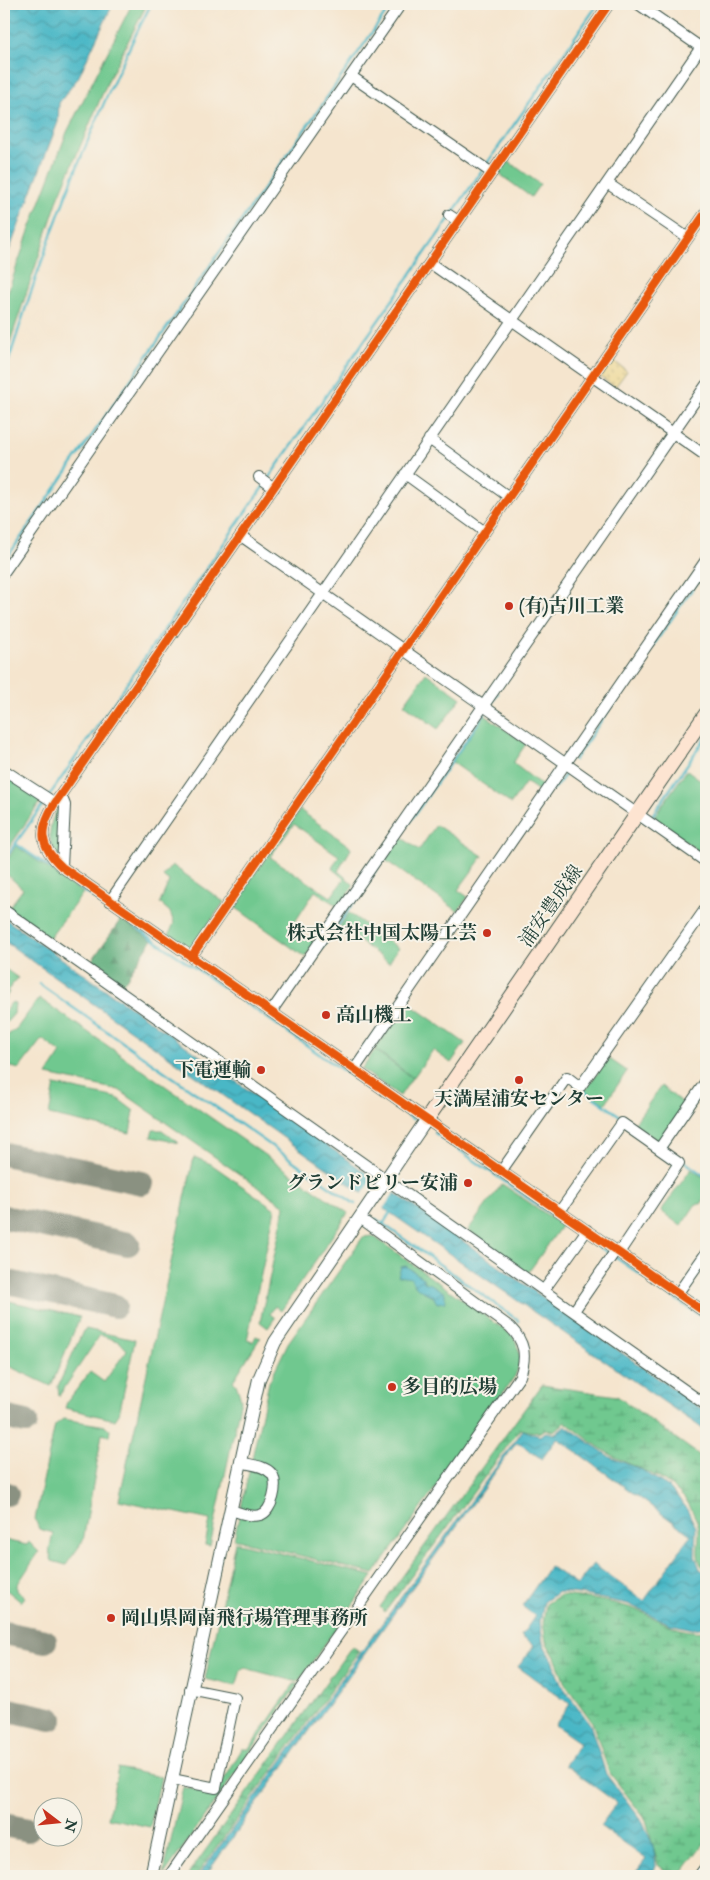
<svg xmlns="http://www.w3.org/2000/svg" width="710" height="1880" viewBox="0 0 710 1880" font-family="'IM FELL Double Pica','Noto Serif JP',serif">
	<style>
		.green { fill: #6fc88f; stroke: #478262; fill-rule: evenodd }
		.forest { fill: url(#forest-firs); stroke: #3d7457 }
		.wetland { fill: url(#wetland-marsh); stroke: #478262 }
		.sand { fill: url(#sand-dots); stroke: #868c69 }
		.water { fill: url(#water-waves); stroke: #347a7d }
		.pier { fill: #f5e5ce }
		.lines { fill: none; stroke-linecap: round; stroke-linejoin: round }
		.stream { stroke: #4ab7c6; stroke-width: 2.5 }
		.taxiway { stroke: #8a9181; stroke-width: 24 }
		.minor-casing { stroke: #3f564b; stroke-width: 12 }
		.tertiary-casing { stroke: #3f564b; stroke-width: 14 }
		.secondary-casing { stroke: #3f564b; stroke-width: 16 }
		.minor { stroke: #fff; stroke-width: 10 }
		.tertiary { stroke: #fff; stroke-width: 12 }
		.secondary { stroke: #fde4d1; stroke-width: 14 }
		.cycleway-casing { stroke: #f7f3e8; stroke-width: 11 }
		.cycleway { stroke: #e8590c; stroke-width: 8 }
		.poi-dot { fill: #c8321e; stroke: #f7f3e8; stroke-width: 2 }
		.labels { text-anchor: middle; dominant-baseline: central; stroke-width: 4; stroke-linejoin: round; paint-order: stroke }
		.poi-label { font-size: 19px; font-weight: bold; fill: #1f3d34; stroke: #f7f3e8; text-anchor: start }
		.street-label { font-size: 19px; fill: #1f3d34; stroke: #f7f3e8 }
	</style>
	<defs>
		<pattern id="forest-firs" width="22" height="20" patternUnits="userSpaceOnUse" patternTransform="scale(1.25)"><rect width="22" height="20" fill="#5bac7a"/><path d="M5 1l3.5 6h-7zM16 11l3.5 6h-7z" fill="#4b8d65"/></pattern>
		<pattern id="wetland-marsh" width="20" height="14" patternUnits="userSpaceOnUse" patternTransform="scale(1.25)"><rect width="20" height="14" fill="#6fc88f"/><path d="M1 5h8M5 5V1M11 12h8M15 12V8" fill="none" stroke="#5ba476"/></pattern>
		<pattern id="sand-dots" width="8" height="8" patternUnits="userSpaceOnUse" patternTransform="scale(1.25)"><rect width="8" height="8" fill="#eeda9e"/><path d="M2 2h.1M6 6h.1" fill="none" stroke="#ccbc89" stroke-width="1.8" stroke-linecap="round"/></pattern>
		<pattern id="water-waves" width="16" height="10" patternUnits="userSpaceOnUse" patternTransform="scale(1.25)"><rect width="16" height="10" fill="#4ab7c6"/><path d="M0 5q4-4 8 0t8 0" fill="none" stroke="#3d96a2"/></pattern>
	</defs>
	<rect width="100%" height="100%" fill="#f7f3e8"/>
	<filter id="ink" filterUnits="userSpaceOnUse"><feTurbulence type="fractalNoise" baseFrequency=".02" numOctaves="2"/><feDisplacementMap in="SourceGraphic" scale="10" xChannelSelector="R" yChannelSelector="G"/><feConvolveMatrix kernelMatrix="1 2 1 2 8 2 1 2 1" color-interpolation-filters="sRGB"/></filter>
	<filter id="wash" filterUnits="userSpaceOnUse"><feTurbulence type="fractalNoise" baseFrequency=".0096" numOctaves="4" result="noise"/><feDisplacementMap in="SourceGraphic" scale="20" xChannelSelector="R" yChannelSelector="G"/><feGaussianBlur stdDeviation="1.12" result="paint"/><feColorMatrix in="noise" values="0 0 0 0 0 0 0 0 0 0 0 0 0 0 0 0 0 1.4 0 .05"/><feComposite in="paint" operator="in"/></filter>
	<g filter="url(#wash)">
		<rect width="100%" height="100%" fill="#f5e5ce"/>
		<path class="green" d="M 132,4 L 147,4 L 108,81 L 59,196 L 4,360 L 4,303 L 28,234 L 67,132 Z
			M 508,161 L 540,184 L 531,197 L 498,173 Z
			M 426,673 L 461,698 L 438,729 L 404,704 Z
			M 485,715 L 526,744 L 513,763 L 544,787 L 540,792 L 526,782 L 511,804 L 452,762 Z
			M 687,770 L 706,784 L 706,857 L 653,818 Z
			M 4,774 L 42,799 L 4,855 Z
			M 60,805 L 61,858 C 44,845 49,819 60,805 Z
			M 300,810 L 349,846 L 351,849 L 338,871 L 354,885 L 339,907 L 315,891 L 293,925 L 315,943 L 305,957 L 232,905 ZM 294,824 L 339,856 L 332,868 L 344,879 L 331,897 L 270,857 Z
			M 436,825 L 483,856 L 458,890 L 468,897 L 458,911 L 385,860 L 401,837 L 419,850 Z
			M 16,846 L 83,893 L 49,939 L 8,909 L 23,889 L 4,872 L 4,865 Z
			M 172,865 L 224,902 L 190,950 L 169,935 L 174,923 L 170,912 L 160,903 L 169,881 L 163,876 Z
			M 349,913 L 398,948 L 389,963 L 340,926 Z
			M 4,968 L 18,978 L 7,991 L 9,992 L 4,1001 Z
			M 39,998 L 348,1213 L 281,1311 L 275,1306 L 270,1314 L 275,1318 L 268,1328 L 260,1322 L 285,1206 L 119,1090 L 47,1075 L 61,1053 L 42,1039 L 19,1069 L 4,1065 L 4,1038 L 17,1028 Z
			M 12,1002 L 15,1004 L 14,1014 L 4,1025 L 4,1012 Z
			M 408,1003 L 465,1043 L 451,1063 L 433,1050 L 413,1078 L 375,1049 Z
			M 375,1050 L 412,1078 L 400,1096 L 361,1069 Z
			M 607,1060 L 611,1060 L 627,1071 L 605,1104 L 585,1090 Z
			M 55,1085 L 117,1098 L 134,1111 L 130,1133 L 49,1115 Z
			M 661,1086 L 685,1105 L 660,1143 L 634,1124 Z
			M 153,1130 L 162,1130 L 179,1143 L 151,1137 Z
			M 194,1157 L 211,1164 L 275,1209 L 247,1340 L 253,1342 L 256,1336 L 260,1338 L 233,1381 L 236,1384 L 241,1399 L 210,1546 L 205,1545 L 210,1520 L 119,1500 Z
			M 691,1169 L 706,1179 L 706,1197 L 701,1204 L 696,1204 L 681,1226 L 661,1211 Z
			M 502,1184 L 562,1225 L 528,1273 L 468,1230 Z
			M 373,1236 L 512,1335 C 521,1350 522,1360 515,1376 L 374,1574 L 234,1539 L 269,1382 L 288,1343 L 363,1237 Z
			M 4,1300 L 80,1317 L 51,1386 L 4,1364 Z
			M 86,1329 L 135,1340 L 119,1414 L 115,1420 L 65,1408 L 67,1402 L 90,1372 L 104,1382 L 127,1350 L 120,1342 L 100,1335 L 59,1396 L 58,1386 L 83,1331 Z
			M 63,1419 L 106,1426 L 110,1430 L 109,1436 L 102,1434 L 83,1541 L 66,1565 L 52,1561 L 49,1551 L 53,1533 L 39,1529 L 35,1519 L 55,1425 Z
			M 4,1540 L 27,1545 L 29,1542 L 39,1552 L 17,1585 L 17,1591 L 25,1597 L 21,1602 L 4,1588 Z
			M 235,1542 L 373,1576 L 298,1682 L 245,1668 L 241,1670 L 236,1686 L 205,1679 Z
			M 294,1684 L 298,1684 L 163,1876 L 183,1787 L 215,1794 L 242,1749 L 249,1749 Z
			M 118,1768 L 161,1777 L 150,1827 L 108,1818 Z"/>
		<path class="forest" d="M 121,919 L 152,940 L 120,988 L 88,966 Z"/>
		<path class="wetland" d="M 542,1385 L 617,1396 L 706,1460 L 706,1570 C 691,1559 702,1539 698,1524 C 696,1518 691,1509 688,1503 C 668,1476 639,1470 611,1455 C 595,1446 580,1432 565,1422 L 554,1432 L 546,1429 L 538,1433 L 520,1429 L 385,1612 L 380,1607 Z
			M 560,1595 C 582,1597 604,1600 625,1606 C 654,1614 675,1635 706,1631 L 706,1840 L 679,1876 L 672,1876 L 658,1865 L 646,1820 L 609,1772 L 592,1722 L 565,1684 L 555,1657 L 546,1642 L 543,1623 L 546,1604 Z
			M 352,1646 L 359,1651 L 196,1876 L 187,1876 Z"/>
		<path class="sand" d="M 611,359 L 627,371 L 615,387 L 599,376 Z"/>
		<path class="water" d="M 4,4 L 113,4 L 78,78 L 59,103 L 58,122 L 4,264 Z
			M 4,918 L 706,1412 L 706,1431 L 386,1210 L 4,941 Z
			M 406,1266 L 423,1278 L 424,1282 L 431,1284 L 445,1293 L 445,1302 L 437,1303 L 433,1296 C 423,1291 416,1290 411,1278 L 398,1276 L 401,1267 Z
			M 565,1425 L 610,1457 L 642,1470 L 669,1487 L 685,1506 L 696,1527 L 695,1556 L 700,1569 L 706,1573 L 706,1627 L 693,1629 L 670,1624 L 628,1604 L 579,1594 L 558,1592 L 544,1602 L 540,1622 L 543,1643 L 552,1660 L 561,1684 L 590,1724 L 606,1774 L 643,1822 L 653,1846 L 656,1866 L 652,1876 L 633,1876 L 646,1859 L 600,1826 L 617,1803 L 565,1765 L 580,1743 L 555,1725 L 570,1704 L 518,1667 L 534,1646 L 521,1636 L 535,1616 L 522,1606 L 550,1566 L 577,1585 L 593,1564 L 644,1601 L 691,1535 L 557,1438 L 542,1459 L 517,1442 L 205,1876 L 198,1876 L 523,1430 L 539,1436 L 546,1432 L 555,1434 Z"/>
		<path class="pier" d="M 374,1177 L 395,1192 L 382,1210 L 361,1196 Z"/>
		<g class="lines">
			<path class="stream" d="M 630,4 L 635,7
				M 486,165 L 598,4
				M 452,214 L 483,169
				M 4,376 C 43,248 90,123 151,4
				M 268,479 L 449,219
				M 4,562 L 392,4
				M 493,701 L 498,693
				M 574,760 L 706,569
				M 554,789 L 568,771
				M 49,796 L 265,484
				M 651,817 L 706,737
				M 16,844 L 413,1119
				M 4,860 L 46,800
				M 39,984 L 355,1204
				M 279,1010 L 485,713
				M 583,1090 L 626,1120
				M 435,1133 L 581,1235
				M 681,1159 L 706,1177
				M 391,1211 L 383,1224 L 519,1321
				M 376,1219 L 383,1224
				M 586,1238 L 610,1254
				M 615,1257 L 706,1320"/>
			<path class="taxiway" d="M 4,1154 L 142,1183
				M 4,1217 L 128,1244
				M 4,1281 L 115,1306
				M 4,1417 L 26,1422
				M 4,1493 L 7,1494
				M 4,1633 L 45,1641
				M 4,1709 L 51,1719
				M 4,1825 L 28,1830"/>
		</g>
	</g>
	<g filter="url(#ink)">
		<g class="lines">
			<g class="minor-casing">
				<path id="minor" d="M 609,4 L 55,803 C 38,829 39,846 62,867 L 706,1313
					M 638,4 L 706,51
					M 351,76 L 492,173
					M 607,183 L 688,238
					M 449,215 L 458,221
					M 430,263 L 706,456
					M 429,439 L 509,497
					M 405,474 L 485,532
					M 259,477 L 274,488
					M 241,536 L 706,862
					M 4,572 L 401,4
					M 4,770 L 55,803
					M 61,795 L 65,805 L 62,867
					M 110,901 L 706,40
					M 4,910 L 706,1405
					M 191,957 L 706,212
					M 271,1012 L 706,385
					M 354,1070 L 706,560
					M 502,1170 L 567,1077 L 580,1087 L 706,908
					M 560,1211 L 622,1123 L 659,1149
					M 619,1253 L 679,1163 L 659,1149 L 706,1081
					M 544,1290 L 587,1230
					M 678,1293 L 706,1253
					M 574,1311 L 616,1250
					M 230,1510 C 239,1512 251,1518 260,1515 C 272,1513 279,1483 272,1474 C 265,1465 250,1465 240,1462
					M 172,1779 L 216,1788 L 235,1698 L 190,1689
					M 169,1876 L 520,1376 C 527,1356 525,1342 510,1327 L 360,1218"/>
			</g>
			<g class="tertiary-casing">
				<path id="tertiary" d="M 151,1876 L 259,1379 L 275,1342 L 427,1119
					M 700,1876 L 706,1868"/>
			</g>
			<g class="secondary-casing">
				<path id="secondary" d="M 427,1119 L 706,714"/>
			</g>
			<use href="#minor" class="minor"/>
			<use href="#tertiary" class="tertiary"/>
			<use href="#secondary" class="secondary"/>
			<g class="cycleway-casing">
				<path id="cycleway" d="M 609,4 L 55,803 C 38,829 39,846 62,867 L 706,1313
					M 191,957 L 706,212"/>
			</g>
			<use href="#cycleway" class="cycleway"/>
		</g>
	</g>
	<g class="poi-dot">
		<circle cx="509" cy="606" r="5"/>
		<circle cx="487" cy="933" r="5"/>
		<circle cx="326" cy="1015" r="5"/>
		<circle cx="261" cy="1070" r="5"/>
		<circle cx="519" cy="1080" r="5"/>
		<circle cx="468" cy="1183" r="5"/>
		<circle cx="392" cy="1387" r="5"/>
		<circle cx="111" cy="1618" r="5"/>
	</g>
	<g class="labels">
		<g class="poi-label">
			<text x="519" y="606">(有)古川工業</text>
			<text x="477" y="933" text-anchor="end">株式会社中国太陽工芸</text>
			<text x="336" y="1015">高山機工</text>
			<text x="251" y="1070" text-anchor="end">下電運輸</text>
			<text x="519" y="1099" text-anchor="middle">天満屋浦安センター</text>
			<text x="458" y="1183" text-anchor="end">グランドピリー安浦</text>
			<text x="402" y="1387">多目的広場</text>
			<text x="121" y="1618">岡山県岡南飛行場管理事務所</text>
		</g>
		<g class="street-label">
			<text transform="translate(551 906) rotate(-55)">浦安豊成線</text>
		</g>
	</g>
	<rect width="710" height="1880" fill="none" stroke="#f7f3e8" stroke-width="20"/>
	<g transform="translate(58 1822) rotate(106)"><circle r="24" fill="#f7f3e8" stroke="#a1aaa0"/>
	<path d="M0-4L9 19L0 12L-9 19Z" fill="#c8321e"/>
	<text y="-8" font-size="14" font-weight="bold" text-anchor="middle" fill="#1f3d34">N</text>
	</g>
</svg>
